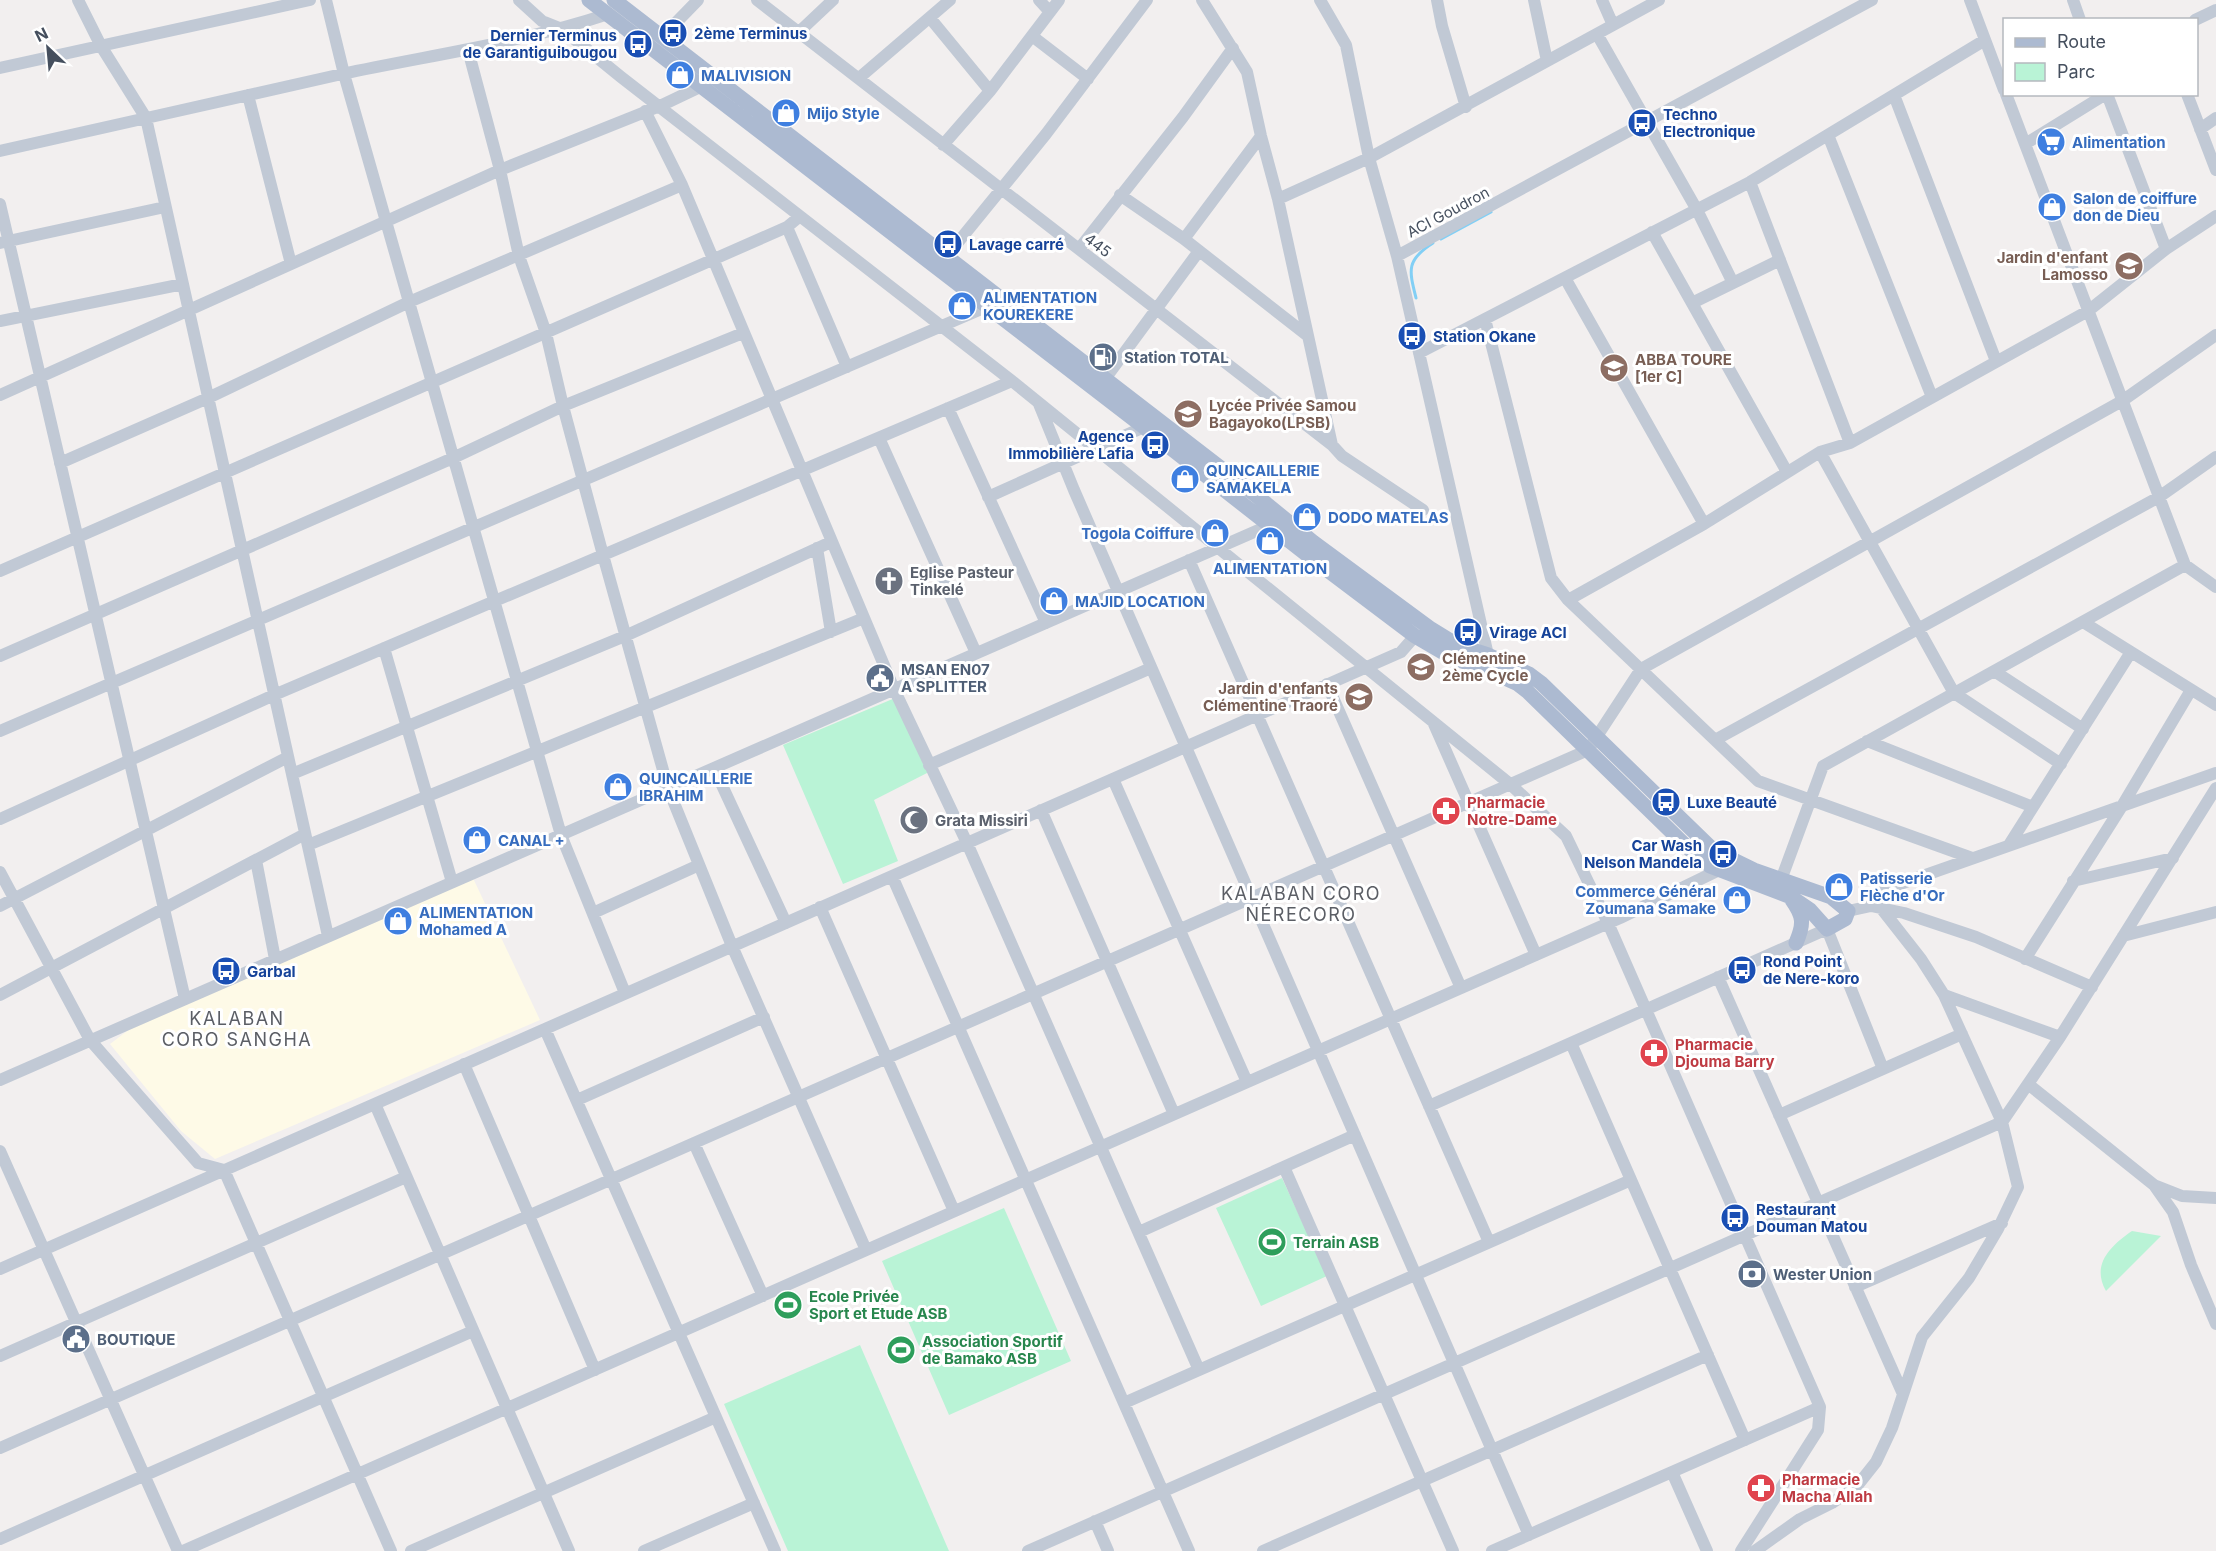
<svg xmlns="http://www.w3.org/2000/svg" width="2216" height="1551" viewBox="0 0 2216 1551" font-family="Inter,sans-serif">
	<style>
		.commercial { fill: #fefae7 }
		.green { fill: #b9f3d6 }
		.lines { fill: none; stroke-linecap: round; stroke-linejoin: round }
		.stream { stroke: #82cff5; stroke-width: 3 }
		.minor { stroke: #c1c9d5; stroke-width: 12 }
		.major { stroke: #acbad1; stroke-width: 15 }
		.labels { text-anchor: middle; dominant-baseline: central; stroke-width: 6; stroke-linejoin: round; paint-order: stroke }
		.transit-label { font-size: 15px; font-weight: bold; fill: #164399; stroke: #fff; text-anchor: start }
		.shop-label { font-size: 15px; font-weight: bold; fill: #366cbe; stroke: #fff; text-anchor: start }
		.street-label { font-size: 15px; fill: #454f5e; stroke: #fff }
		.education-label { font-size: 15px; font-weight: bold; fill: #785e54; stroke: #fff; text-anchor: start }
		.service-label { font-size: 15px; font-weight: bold; fill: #4e5e75; stroke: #fff; text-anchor: start }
		.worship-label { font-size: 15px; font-weight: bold; fill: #5b616d; stroke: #fff; text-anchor: start }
		.health-label { font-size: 15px; font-weight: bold; fill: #be3a42; stroke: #fff; text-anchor: start }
		.leisure-label { font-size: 15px; font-weight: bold; fill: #27864d; stroke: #fff; text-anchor: start }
		.quarter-label { font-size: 18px; letter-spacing: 1.5px; fill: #5b5e65; stroke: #fff }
	</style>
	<rect width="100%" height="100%" fill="#f2efef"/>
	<path class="commercial" d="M 472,876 L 540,1020 L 215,1159 L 181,1131 L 110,1044 L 147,1016 Z"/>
	<path class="green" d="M 895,698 L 929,772 L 874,800 L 898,861 L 843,884 L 783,745 Z
		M 1282,1178 L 1327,1276 L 1261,1306 L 1216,1208 Z
		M 1004,1208 L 1071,1361 L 949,1415 L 882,1261 Z
		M 2132,1231 L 2161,1236 L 2106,1291 C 2091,1265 2110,1246 2132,1231 Z
		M 860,1345 L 949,1551 L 788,1551 L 724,1404 Z"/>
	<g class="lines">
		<path class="stream" d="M 1441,239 L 1491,212
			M 1416,298 C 1409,270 1406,260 1433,243"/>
		<path class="minor" d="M 78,0 L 101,46 L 146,118 L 328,936
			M 326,0 L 344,74 L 561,835 L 625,993
			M 519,0 L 542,21 L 562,29 L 621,77 L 1012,381 L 1510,784 L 1566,836 L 1608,923 L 1820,1407 L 1818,1430 L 1741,1551
			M 757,0 L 1332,445 L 1342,456 L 1423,510
			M 1039,0 L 1050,12
			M 1202,0 L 1247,72 L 1261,136 L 1278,199 L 1332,445
			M 1320,0 L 1346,45 L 1369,158 L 1397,256 L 1488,655 L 1488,663
			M 1437,0 L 1442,26 L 1466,107
			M 1534,0 L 1547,61
			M 1602,0 L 1613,25
			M 1970,0 L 2004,90
			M 2073,0 L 2080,20
			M 930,18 L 990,91
			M 2195,20 L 2216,10
			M 800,31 L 833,0
			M 1597,34 L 1697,210 L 1733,283
			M 1032,36 L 1088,79
			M 662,37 L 698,0
			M 468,50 L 500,170 L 519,256 L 546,333 L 563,406 L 603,555 L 668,788 L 732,946 L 866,1250
			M 0,68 L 310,0
			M 859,78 L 950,0
			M 2006,94 L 2185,565 L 2216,587
			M 2107,94 L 2166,249
			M 2187,94 L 2216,170
			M 248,95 L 291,264
			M 1894,95 L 1996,361
			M 645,111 L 682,185 L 894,689 L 967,843 L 1199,1370
			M 2200,129 L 2216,118
			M 1828,135 L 1932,397
			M 2025,144 L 2106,94
			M 943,145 L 990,91 L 1059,0
			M 0,151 C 114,126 228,99 342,74 C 431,55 521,43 608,14
			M 1750,182 L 1850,443
			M 1120,195 L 1184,239 L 1308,336
			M 1278,199 L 1369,158 L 1659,0
			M 0,204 L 185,999
			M 787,227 L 847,367
			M 1652,232 L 1787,472
			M 1184,239 L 1261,136
			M 0,243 L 165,207
			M 1079,249 L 1183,117 L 1233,48
			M 1397,256 L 1872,0
			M 946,257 L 1046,134 L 1147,0
			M 1565,278 L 1704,524
			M 1692,303 L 1780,260
			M 1485,319 L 1551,578 L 1568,600 L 1758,781 L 1972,858
			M 0,321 L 183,284
			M 1419,353 L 1750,182 L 1985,40
			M 1105,379 L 1199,251
			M 0,395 L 500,170 L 660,106 L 702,86 L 706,82
			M 1039,404 L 1074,490 L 1529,1535
			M 948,408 L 1046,623
			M 879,438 L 976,653
			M 1820,452 L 1954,693 L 2061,764
			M 60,463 L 208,398 L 409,302 L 682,185
			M 988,497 L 1144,427
			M 817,548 L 831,632
			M 1189,560 L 1489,1242
			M 0,571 L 712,260 L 787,227 L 799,217
			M 1568,600 L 1704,524 L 1820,452 L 1850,443 L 2088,311 L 2166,249 L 2216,216
			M 2083,622 L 2216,705
			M 384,648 L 452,882
			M 0,656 L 453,458 L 563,406 L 743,333
			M 1994,671 L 2083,729
			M 1327,684 L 1461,988
			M 1434,724 L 1536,955
			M 0,731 L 986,307
			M 1715,740 L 2159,497 L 2216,457
			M 1867,741 L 2033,807
			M 929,765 L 1151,668
			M 714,768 L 786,923
			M 292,774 L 625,636 L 831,542
			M 1113,779 L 1247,1082
			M 1041,810 L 1174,1114
			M 0,819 L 274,695 L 1012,381
			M 308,845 L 864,618
			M 2009,845 L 2131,652
			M 256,860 L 275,959
			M 0,872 L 90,1040 L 198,1163 L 224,1170 L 391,1551
			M 892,876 L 1189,1551
			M 1781,880 L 1823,766 L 2185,565
			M 2073,881 L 2173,858
			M 0,906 L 288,757
			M 1871,906 L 1880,891 L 2216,773
			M 820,907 L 954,1211
			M 1848,911 L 1871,906 L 1904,913 L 1976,937 L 2092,987
			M 593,913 L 699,865
			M 2123,936 L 2216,912
			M 2025,959 L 2122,806 L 2191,690
			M 1718,977 L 1903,1394
			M 0,995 L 305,834
			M 1944,995 L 2060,1037
			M 545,1029 L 775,1551
			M 1571,1043 L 1745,1440
			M 464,1064 L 595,1370
			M 0,1080 L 1270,525
			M 2028,1084 L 2154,1185 L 2182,1196 L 2216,1198
			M 577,1100 L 764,1017
			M 375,1104 L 569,1551
			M 1429,1106 L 1827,929 L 1883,1069
			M 1779,1115 L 1962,1034
			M 694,1143 L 763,1296
			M 0,1151 L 178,1551
			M 1284,1167 L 1453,1551
			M 2154,1185 L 2173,1212 L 2191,1265 L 2216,1324
			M 1139,1232 L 1355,1135
			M 0,1269 L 1401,652 L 1415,636
			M 1855,1287 L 2002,1223
			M 0,1356 L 406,1177
			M 1124,1403 L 1631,1180
			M 0,1448 L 1588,750 L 1641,669 L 2122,401 L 2216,335
			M 1672,1472 L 1707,1551
			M 1095,1521 L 1108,1551
			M 0,1539 L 473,1331
			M 183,1551 L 1620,918 L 1719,870
			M 411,1551 L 716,1417
			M 644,1551 L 754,1503
			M 1028,1551 L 2002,1122 L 2060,1037 L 2216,788
			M 1263,1551 L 1708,1355
			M 1492,1551 L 1820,1407
			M 1755,1551 L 1800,1519 L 1832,1503 L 1857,1486 L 1876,1462 L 1892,1428 L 1922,1337 L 1969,1278 L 1998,1229 L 2018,1187 L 2002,1122 L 1944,995 L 1921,959 L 1881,908"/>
		<path class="major" d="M 589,0 L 1144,427 L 1305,553 L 1415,636 L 1451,657 L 1487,670 L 1518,684 L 1527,691 L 1687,847 L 1710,866 L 1791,897 L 1810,910 L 1827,929 L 1845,919 L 1848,911 L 1831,897 L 1754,870 L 1713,850 L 1541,683 L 1529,674 L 1488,655 L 1457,645 L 1431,629 L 1313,542 L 1253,493 L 614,0
			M 1792,900 C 1804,917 1804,924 1796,943"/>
	</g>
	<defs>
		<g id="bus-disc" transform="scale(1.5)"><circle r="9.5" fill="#1a4fb4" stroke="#fff"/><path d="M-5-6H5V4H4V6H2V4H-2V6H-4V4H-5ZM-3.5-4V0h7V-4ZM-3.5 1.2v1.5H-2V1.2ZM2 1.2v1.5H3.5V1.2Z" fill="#fff"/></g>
		<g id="shop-disc" transform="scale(1.5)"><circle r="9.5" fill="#3f7fe0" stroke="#fff"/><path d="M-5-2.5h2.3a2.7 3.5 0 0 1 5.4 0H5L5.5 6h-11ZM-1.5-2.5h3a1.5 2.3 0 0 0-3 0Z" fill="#fff"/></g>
		<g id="supermarket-disc" transform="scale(1.5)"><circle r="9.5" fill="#3f7fe0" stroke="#fff"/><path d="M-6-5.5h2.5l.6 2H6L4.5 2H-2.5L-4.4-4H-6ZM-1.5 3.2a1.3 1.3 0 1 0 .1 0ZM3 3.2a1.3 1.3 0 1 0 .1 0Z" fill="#fff"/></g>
		<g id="school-disc" transform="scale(1.5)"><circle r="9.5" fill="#8d6e63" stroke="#fff"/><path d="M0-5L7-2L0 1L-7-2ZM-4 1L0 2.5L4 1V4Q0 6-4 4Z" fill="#fff"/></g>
		<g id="fuel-disc" transform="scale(1.5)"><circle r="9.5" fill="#5c6f8a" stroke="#fff"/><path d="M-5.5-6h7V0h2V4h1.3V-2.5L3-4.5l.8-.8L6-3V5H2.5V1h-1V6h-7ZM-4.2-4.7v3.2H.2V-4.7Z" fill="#fff"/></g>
		<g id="church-disc" transform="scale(1.5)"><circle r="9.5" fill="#6b7280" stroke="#fff"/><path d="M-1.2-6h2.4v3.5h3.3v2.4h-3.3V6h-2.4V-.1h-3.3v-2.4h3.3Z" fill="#fff"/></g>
		<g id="civic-disc" transform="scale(1.5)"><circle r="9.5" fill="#5c6f8a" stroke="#fff"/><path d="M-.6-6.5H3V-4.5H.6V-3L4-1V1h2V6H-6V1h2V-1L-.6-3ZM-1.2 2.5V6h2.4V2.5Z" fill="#fff"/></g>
		<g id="pharmacy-disc" transform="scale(1.5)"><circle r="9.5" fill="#e0444e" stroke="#fff"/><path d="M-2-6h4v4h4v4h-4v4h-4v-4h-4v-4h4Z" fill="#fff"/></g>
		<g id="mosque-disc" transform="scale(1.5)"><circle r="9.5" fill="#6b7280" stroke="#fff"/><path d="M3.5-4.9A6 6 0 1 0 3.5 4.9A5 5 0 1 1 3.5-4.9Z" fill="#fff"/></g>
		<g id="stadium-disc" transform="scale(1.5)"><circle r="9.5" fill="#2e9e5b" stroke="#fff"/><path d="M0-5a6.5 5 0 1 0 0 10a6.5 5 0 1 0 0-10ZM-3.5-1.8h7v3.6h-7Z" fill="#fff"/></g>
		<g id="bank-disc" transform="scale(1.5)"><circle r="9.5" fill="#5c6f8a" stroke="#fff"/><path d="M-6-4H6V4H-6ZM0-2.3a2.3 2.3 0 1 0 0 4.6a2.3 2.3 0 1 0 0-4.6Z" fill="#fff"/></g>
	</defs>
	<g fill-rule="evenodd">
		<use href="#bus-disc" x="673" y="33"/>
		<use href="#bus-disc" x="638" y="44"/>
		<use href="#shop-disc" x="680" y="75"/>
		<use href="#shop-disc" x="786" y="113"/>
		<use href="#bus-disc" x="1642" y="123"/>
		<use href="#supermarket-disc" x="2051" y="142"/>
		<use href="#shop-disc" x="2052" y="207"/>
		<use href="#bus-disc" x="948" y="244"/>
		<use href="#school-disc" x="2129" y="266"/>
		<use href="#shop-disc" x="962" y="306"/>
		<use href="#bus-disc" x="1412" y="336"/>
		<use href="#fuel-disc" x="1103" y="357"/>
		<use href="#school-disc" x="1614" y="368"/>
		<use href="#school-disc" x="1188" y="414"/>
		<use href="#bus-disc" x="1155" y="445"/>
		<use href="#shop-disc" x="1185" y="479"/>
		<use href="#shop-disc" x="1307" y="517"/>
		<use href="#shop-disc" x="1215" y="533"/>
		<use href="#shop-disc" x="1270" y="541"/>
		<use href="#church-disc" x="889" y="581"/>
		<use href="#shop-disc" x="1054" y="601"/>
		<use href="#bus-disc" x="1468" y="632"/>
		<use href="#school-disc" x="1421" y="667"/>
		<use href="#civic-disc" x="880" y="678"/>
		<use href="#school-disc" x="1359" y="697"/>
		<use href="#shop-disc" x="618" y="787"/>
		<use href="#bus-disc" x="1666" y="802"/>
		<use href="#pharmacy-disc" x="1446" y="811"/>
		<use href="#mosque-disc" x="914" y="820"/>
		<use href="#shop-disc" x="477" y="840"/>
		<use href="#bus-disc" x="1723" y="854"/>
		<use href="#shop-disc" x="1839" y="887"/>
		<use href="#shop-disc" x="1737" y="900"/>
		<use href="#shop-disc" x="398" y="921"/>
		<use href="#bus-disc" x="1742" y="970"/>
		<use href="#bus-disc" x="226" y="971"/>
		<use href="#pharmacy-disc" x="1654" y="1053"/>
		<use href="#bus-disc" x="1735" y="1218"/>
		<use href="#stadium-disc" x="1272" y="1242"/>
		<use href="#bank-disc" x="1752" y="1274"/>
		<use href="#stadium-disc" x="788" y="1305"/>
		<use href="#civic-disc" x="76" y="1339"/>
		<use href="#stadium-disc" x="901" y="1350"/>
		<use href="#pharmacy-disc" x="1761" y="1488"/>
	</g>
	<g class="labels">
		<g class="transit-label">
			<text x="694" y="33">2ème Terminus</text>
			<text x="617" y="35" text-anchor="end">Dernier Terminus<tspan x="617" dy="17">de Garantiguibougou</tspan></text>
			<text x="1663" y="114">Techno<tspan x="1663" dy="17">Electronique</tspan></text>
			<text x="969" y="244">Lavage carré</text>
			<text x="1433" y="336">Station Okane</text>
			<text x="1134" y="436" text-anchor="end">Agence<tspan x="1134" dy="17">Immobilière Lafia</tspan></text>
			<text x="1489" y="632">Virage ACI</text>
			<text x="1687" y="802">Luxe Beauté</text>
			<text x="1702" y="845" text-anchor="end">Car Wash<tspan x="1702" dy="17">Nelson Mandela</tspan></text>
			<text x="1763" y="961">Rond Point<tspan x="1763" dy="17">de Nere-koro</tspan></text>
			<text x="247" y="971">Garbal</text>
			<text x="1756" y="1209">Restaurant<tspan x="1756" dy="17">Douman Matou</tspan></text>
		</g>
		<g class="shop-label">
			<text x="701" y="75">MALIVISION</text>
			<text x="807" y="113">Mijo Style</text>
			<text x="2072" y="142">Alimentation</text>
			<text x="2073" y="198">Salon de coiffure<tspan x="2073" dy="17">don de Dieu</tspan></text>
			<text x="983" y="297">ALIMENTATION<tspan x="983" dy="17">KOUREKERE</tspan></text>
			<text x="1206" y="470">QUINCAILLERIE<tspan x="1206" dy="17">SAMAKELA</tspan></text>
			<text x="1328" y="517">DODO MATELAS</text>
			<text x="1194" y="533" text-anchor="end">Togola Coiffure</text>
			<text x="1270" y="568" text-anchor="middle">ALIMENTATION</text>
			<text x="1075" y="601">MAJID LOCATION</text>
			<text x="639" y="778">QUINCAILLERIE<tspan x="639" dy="17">IBRAHIM</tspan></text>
			<text x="498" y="840">CANAL +</text>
			<text x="1860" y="878">Patisserie<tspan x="1860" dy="17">Flèche d'Or</tspan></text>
			<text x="1716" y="891" text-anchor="end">Commerce Général<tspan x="1716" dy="17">Zoumana Samake</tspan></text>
			<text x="419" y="912">ALIMENTATION<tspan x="419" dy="17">Mohamed A</tspan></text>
		</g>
		<g class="street-label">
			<text transform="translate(1448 212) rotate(-28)">ACI Goudron</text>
			<text transform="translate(1098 245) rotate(37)">445</text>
		</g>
		<g class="education-label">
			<text x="2108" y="257" text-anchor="end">Jardin d'enfant<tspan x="2108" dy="17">Lamosso</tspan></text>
			<text x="1635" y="359">ABBA TOURE<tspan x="1635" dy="17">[1er C]</tspan></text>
			<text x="1209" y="405">Lycée Privée Samou<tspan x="1209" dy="17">Bagayoko(LPSB)</tspan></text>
			<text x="1442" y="658">Clémentine<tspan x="1442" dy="17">2ème Cycle</tspan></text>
			<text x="1338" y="688" text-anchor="end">Jardin d'enfants<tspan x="1338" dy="17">Clémentine Traoré</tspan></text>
		</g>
		<g class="service-label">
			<text x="1124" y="357">Station TOTAL</text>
			<text x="901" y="669">MSAN EN07<tspan x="901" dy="17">A SPLITTER</tspan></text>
			<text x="1773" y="1274">Wester Union</text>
			<text x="97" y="1339">BOUTIQUE</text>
		</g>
		<g class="worship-label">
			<text x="910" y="572">Eglise Pasteur<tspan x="910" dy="17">Tinkelé</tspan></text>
			<text x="935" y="820">Grata Missiri</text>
		</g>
		<g class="health-label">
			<text x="1467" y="802">Pharmacie<tspan x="1467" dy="17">Notre-Dame</tspan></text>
			<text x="1675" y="1044">Pharmacie<tspan x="1675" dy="17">Djouma Barry</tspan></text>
			<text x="1782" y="1479">Pharmacie<tspan x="1782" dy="17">Macha Allah</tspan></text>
		</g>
		<g class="leisure-label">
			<text x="1293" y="1242">Terrain ASB</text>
			<text x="809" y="1296">Ecole Privée<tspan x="809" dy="17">Sport et Etude ASB</tspan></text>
			<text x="922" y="1341">Association Sportif<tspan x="922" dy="17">de Bamako ASB</tspan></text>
		</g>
		<g class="quarter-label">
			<text x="1301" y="893">KALABAN CORO<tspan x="1301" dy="21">NÉRECORO</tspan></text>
			<text x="237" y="1018">KALABAN<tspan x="237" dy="21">CORO SANGHA</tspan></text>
		</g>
	</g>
	<rect x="2003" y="18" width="195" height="78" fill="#ffffff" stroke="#b5b9bf" stroke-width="1.5"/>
	<rect x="2015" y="38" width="30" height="9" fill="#acbad1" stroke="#b5b9bf" stroke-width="1.5"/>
	<text x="2057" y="48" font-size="18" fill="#454f5e">Route</text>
	<rect x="2015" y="63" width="30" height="18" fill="#b9f3d6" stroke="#b5b9bf" stroke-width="1.5"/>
	<text x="2057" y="78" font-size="18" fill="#454f5e">Parc</text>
	<g transform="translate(48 48) rotate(334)" stroke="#ffffff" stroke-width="4.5" paint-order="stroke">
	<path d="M0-4.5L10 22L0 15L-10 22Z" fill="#454f5e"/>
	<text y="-9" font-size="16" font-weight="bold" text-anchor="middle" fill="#454f5e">N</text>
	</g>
</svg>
